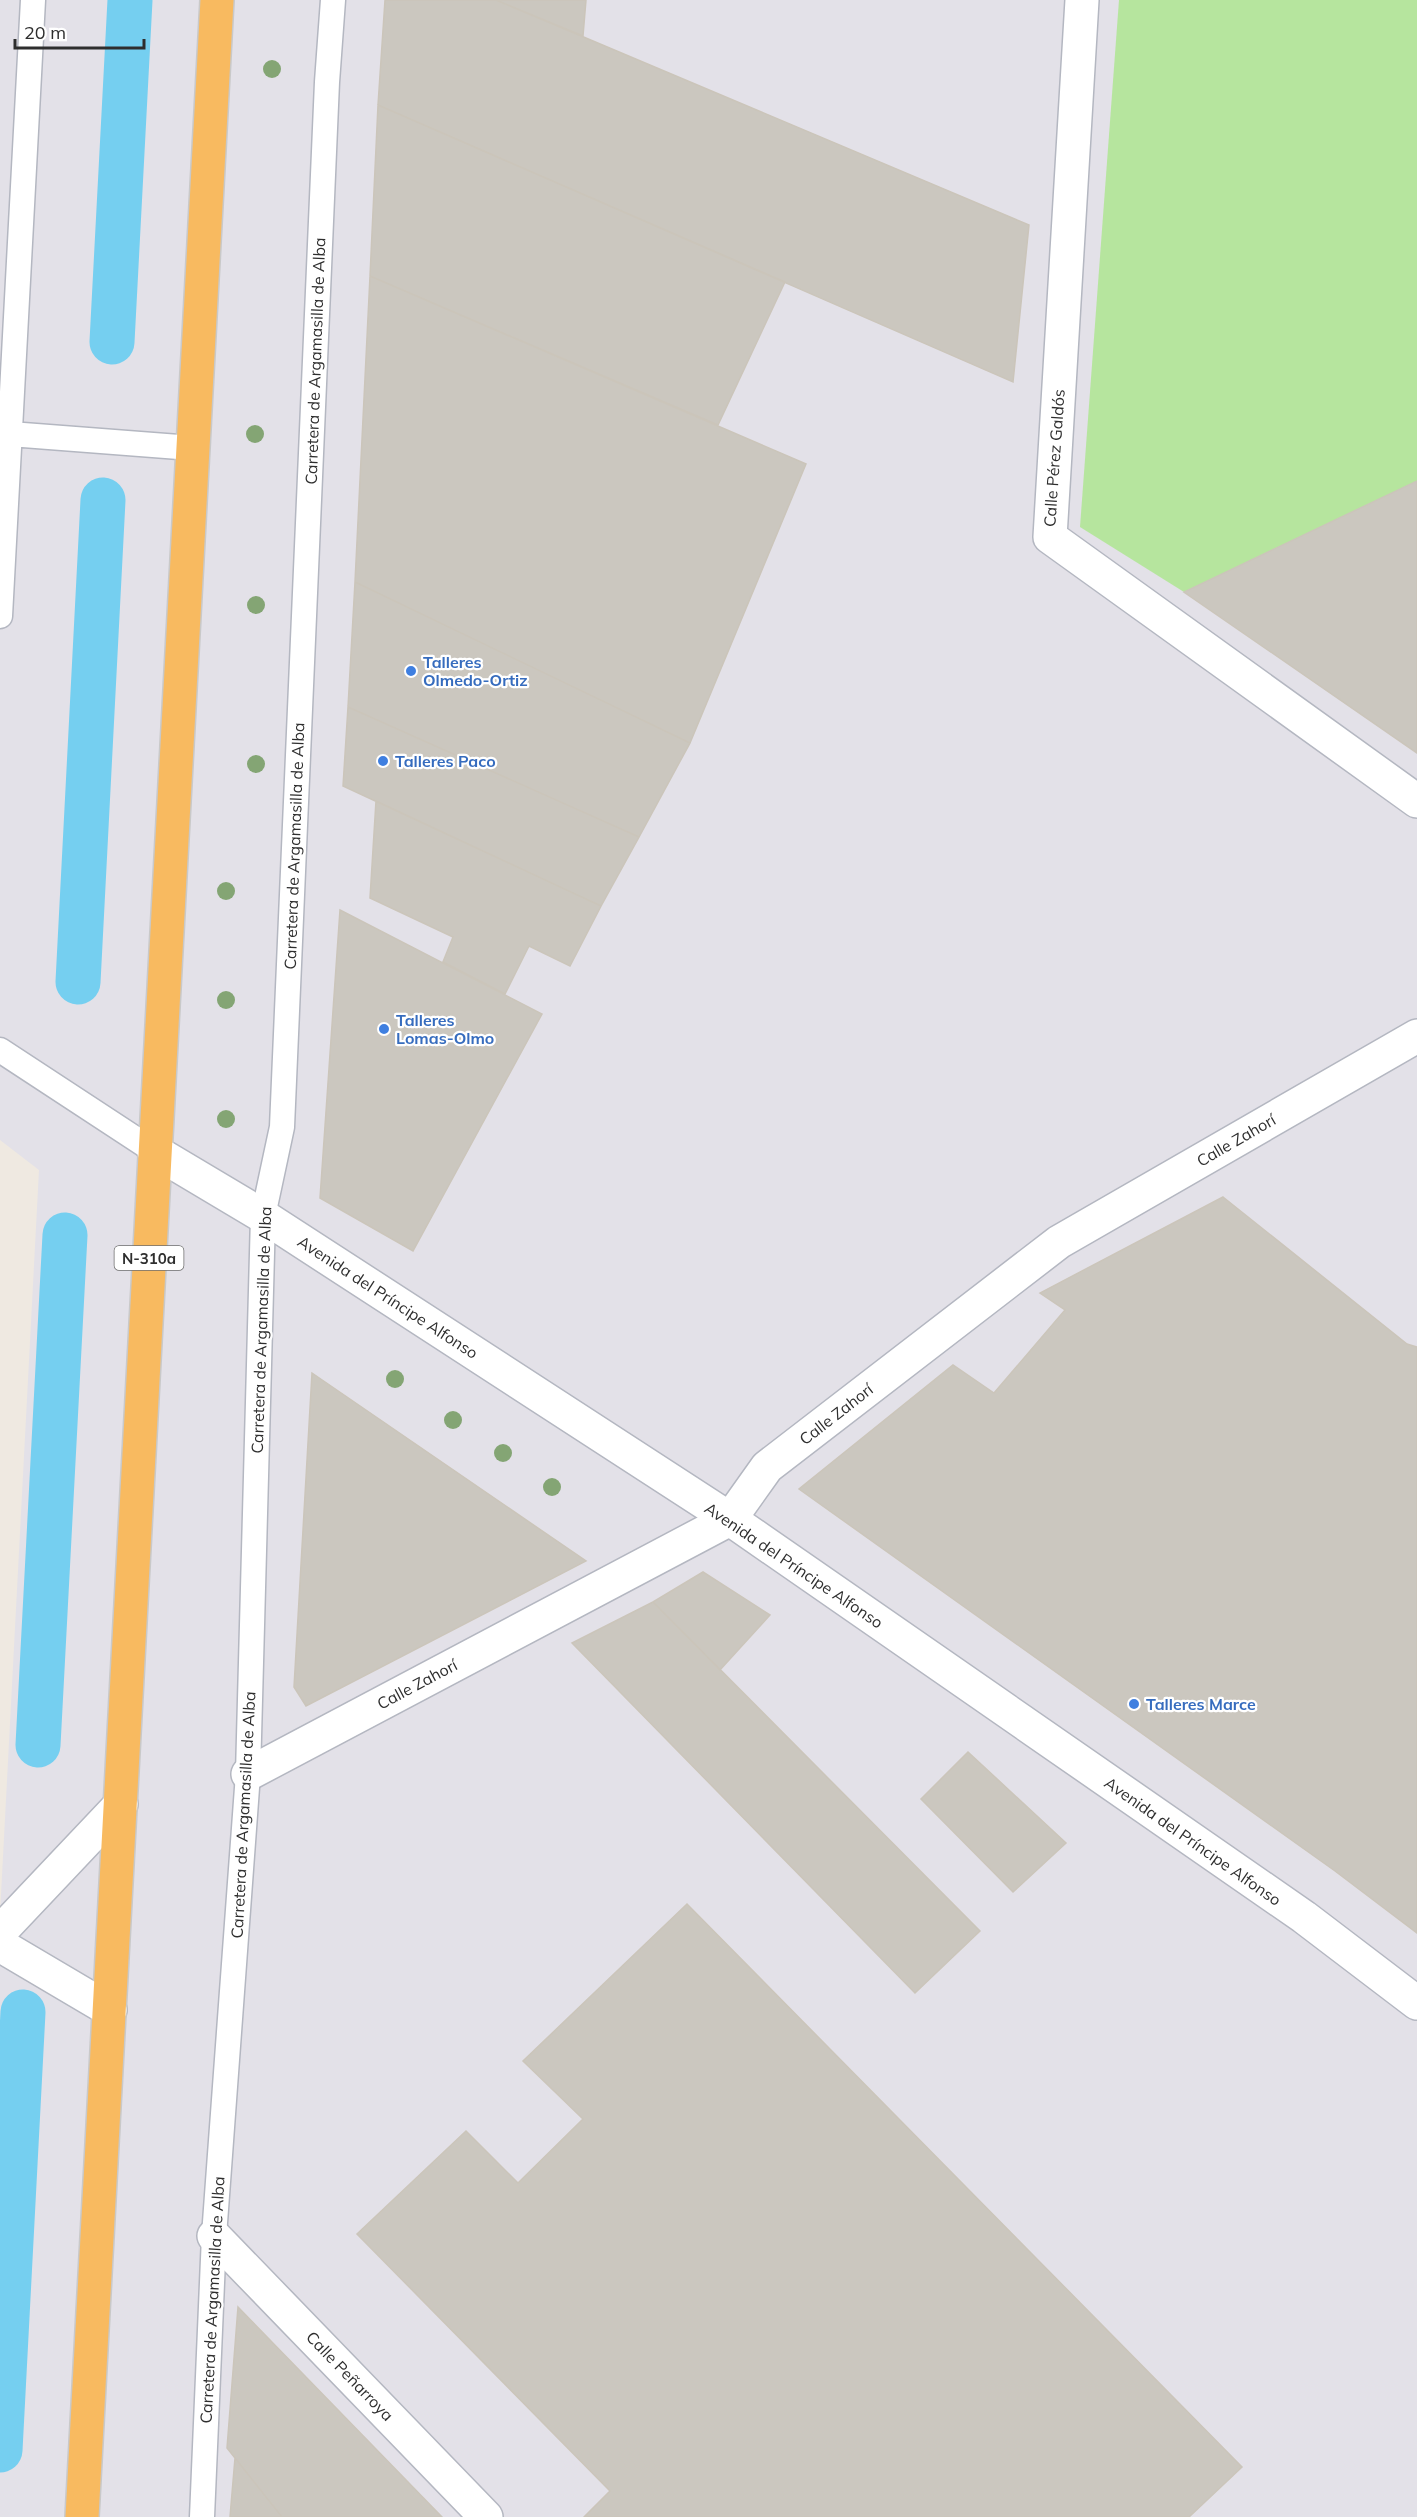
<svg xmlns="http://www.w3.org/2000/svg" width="1417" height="2517" viewBox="0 0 1417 2517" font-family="Mulish,sans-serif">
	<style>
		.industrial { fill: #e3e1e8 }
		.green { fill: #b6e59e }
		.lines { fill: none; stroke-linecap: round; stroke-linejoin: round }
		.canal { stroke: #75cff0; stroke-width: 45 }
		.building { fill: #cbc7bf; stroke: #cbc5ba; stroke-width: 1.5 }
		.service-casing { stroke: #b4b7c1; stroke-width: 27 }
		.minor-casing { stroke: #b4b7c1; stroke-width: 36 }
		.tertiary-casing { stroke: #b4b7c1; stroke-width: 36 }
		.trunk-casing { stroke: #c9c9c9; stroke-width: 36 }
		.service { stroke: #fff; stroke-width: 24 }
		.minor { stroke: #fff; stroke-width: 33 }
		.tertiary { stroke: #fff; stroke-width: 33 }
		.trunk { stroke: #f8ba60; stroke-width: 33 }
		.tree { fill: #84a574 }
		.shop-dot { fill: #3f7fe0; stroke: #fff; stroke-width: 2 }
		.labels { text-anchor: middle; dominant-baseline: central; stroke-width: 4.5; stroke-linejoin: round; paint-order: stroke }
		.shield { fill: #fff; stroke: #6d6d6d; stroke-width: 1.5 }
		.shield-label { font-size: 15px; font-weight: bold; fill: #2e2e2e }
		.street-label { font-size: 16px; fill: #2e2e2e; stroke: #fff }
		.shop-label { font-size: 16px; font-weight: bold; fill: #366cbe; stroke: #fff; text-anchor: start }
	</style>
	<rect width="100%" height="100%" fill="#efe9e1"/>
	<path class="industrial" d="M 0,0 L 1417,0 L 1417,2517 L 0,2517 L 0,1914 L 39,1170 L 0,1140 Z"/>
	<path class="green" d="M 1119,0 L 1417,0 L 1417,481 L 1184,592 L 1080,527 Z"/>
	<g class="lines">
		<path class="canal" d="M 112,342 L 130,0
			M 78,982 L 103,500
			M 38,1745 L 65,1235
			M 0,2450 L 23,2012"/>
	</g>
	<path class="building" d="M 385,0 L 496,0 L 1029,225 L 1013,382 L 378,105 Z
		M 496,0 L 586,0 L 583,36 Z
		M 378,105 L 785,282 L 718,425 L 370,276 Z
		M 370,276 L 806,464 L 690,743 L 355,582 Z
		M 1417,481 L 1417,753 L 1184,592 Z
		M 355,582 L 690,743 L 639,837 L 348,707 Z
		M 348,707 L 639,837 L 601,906 L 343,786 Z
		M 376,801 L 601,906 L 570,966 L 529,946 L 505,994 L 443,962 L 453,937 L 370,898 Z
		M 340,910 L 542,1014 L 413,1251 L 320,1198 Z
		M 1223,1197 L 1407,1344 L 1417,1347 L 1417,1933 L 1335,1871 L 799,1489 L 953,1365 L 994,1393 L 1065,1310 L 1040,1293 Z
		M 312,1373 L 586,1561 L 306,1706 L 294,1687 Z
		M 703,1572 L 770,1615 L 720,1670 L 653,1602 Z
		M 653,1602 L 980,1931 L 915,1993 L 572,1643 Z
		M 968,1752 L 1066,1843 L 1013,1892 L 921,1799 Z
		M 687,1904 L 1242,2467 L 1189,2517 L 584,2517 L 610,2491 L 357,2234 L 466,2131 L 518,2183 L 583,2119 L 523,2061 Z
		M 238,2307 L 442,2517 L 282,2517 L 227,2448 Z
		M 235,2458 L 282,2517 L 230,2517 Z"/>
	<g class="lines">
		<g class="service-casing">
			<path id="service" d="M 10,434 L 192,448
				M 0,616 L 33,0
				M 0,1050 L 154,1151
				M 202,2517 L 214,2236 L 248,1774 L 263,1216 L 282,1127 L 327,82 L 333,0"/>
		</g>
		<g class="minor-casing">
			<path id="minor" d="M 1082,0 L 1050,537 L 1417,801
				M 248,1774 L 730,1519 L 767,1467 L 1059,1242 L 1417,1036
				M 0,1932 L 121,1804
				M 0,1945 L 110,2010
				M 214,2236 L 486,2517"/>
		</g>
		<g class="tertiary-casing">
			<path id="tertiary" d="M 154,1151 L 263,1216 L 730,1519 L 1304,1917 L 1417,2003"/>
		</g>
		<g class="trunk-casing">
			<path id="trunk" d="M 82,2517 L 217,0"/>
		</g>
		<use href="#service" class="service"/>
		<use href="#minor" class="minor"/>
		<use href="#tertiary" class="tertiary"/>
		<use href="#trunk" class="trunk"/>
	</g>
	<g class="tree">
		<circle cx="272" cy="69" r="9"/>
		<circle cx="255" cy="434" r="9"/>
		<circle cx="256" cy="605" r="9"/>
		<circle cx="256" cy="764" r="9"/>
		<circle cx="226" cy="891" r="9"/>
		<circle cx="226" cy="1000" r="9"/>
		<circle cx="226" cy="1119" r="9"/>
		<circle cx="395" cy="1379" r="9"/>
		<circle cx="453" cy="1420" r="9"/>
		<circle cx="503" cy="1453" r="9"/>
		<circle cx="552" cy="1487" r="9"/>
	</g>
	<g class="shop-dot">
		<circle cx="411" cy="671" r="6"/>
		<circle cx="383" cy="761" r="6"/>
		<circle cx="384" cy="1029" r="6"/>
		<circle cx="1134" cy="1704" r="6"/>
	</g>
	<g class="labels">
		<rect class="shield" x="114.5" y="1246" width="69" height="24" rx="4.5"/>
		<g class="shield-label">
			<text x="149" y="1258">N-310a</text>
		</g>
		<g class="street-label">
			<text transform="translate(315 361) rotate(-88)">Carretera de Argamasilla de Alba</text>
			<text transform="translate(1054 458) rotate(-86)">Calle Pérez Galdós</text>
			<text transform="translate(294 846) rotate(-88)">Carretera de Argamasilla de Alba</text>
			<text transform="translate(1236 1140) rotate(-30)">Calle Zahorí</text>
			<text transform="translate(388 1297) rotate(33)">Avenida del Príncipe Alfonso</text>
			<text transform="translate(261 1330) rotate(-88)">Carretera de Argamasilla de Alba</text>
			<text transform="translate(836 1414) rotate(-38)">Calle Zahorí</text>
			<text transform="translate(794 1565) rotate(34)">Avenida del Príncipe Alfonso</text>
			<text transform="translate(417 1684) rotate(-28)">Calle Zahorí</text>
			<text transform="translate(243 1815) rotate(-87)">Carretera de Argamasilla de Alba</text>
			<text transform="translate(1193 1841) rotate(35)">Avenida del Príncipe Alfonso</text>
			<text transform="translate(212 2300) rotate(-87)">Carretera de Argamasilla de Alba</text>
			<text transform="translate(350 2376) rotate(46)">Calle Peñarroya</text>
		</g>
		<g class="shop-label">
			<text x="423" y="662">Talleres<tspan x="423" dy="18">Olmedo-Ortiz</tspan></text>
			<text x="395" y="761">Talleres Paco</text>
			<text x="396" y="1020">Talleres<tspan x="396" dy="18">Lomas-Olmo</tspan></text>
			<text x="1146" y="1704">Talleres Marce</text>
		</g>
	</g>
	<path d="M15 39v9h129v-9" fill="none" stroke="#2e2e2e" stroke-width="3"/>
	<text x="24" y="39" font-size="18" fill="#2e2e2e" stroke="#ffffff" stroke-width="4.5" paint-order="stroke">20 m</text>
</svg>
